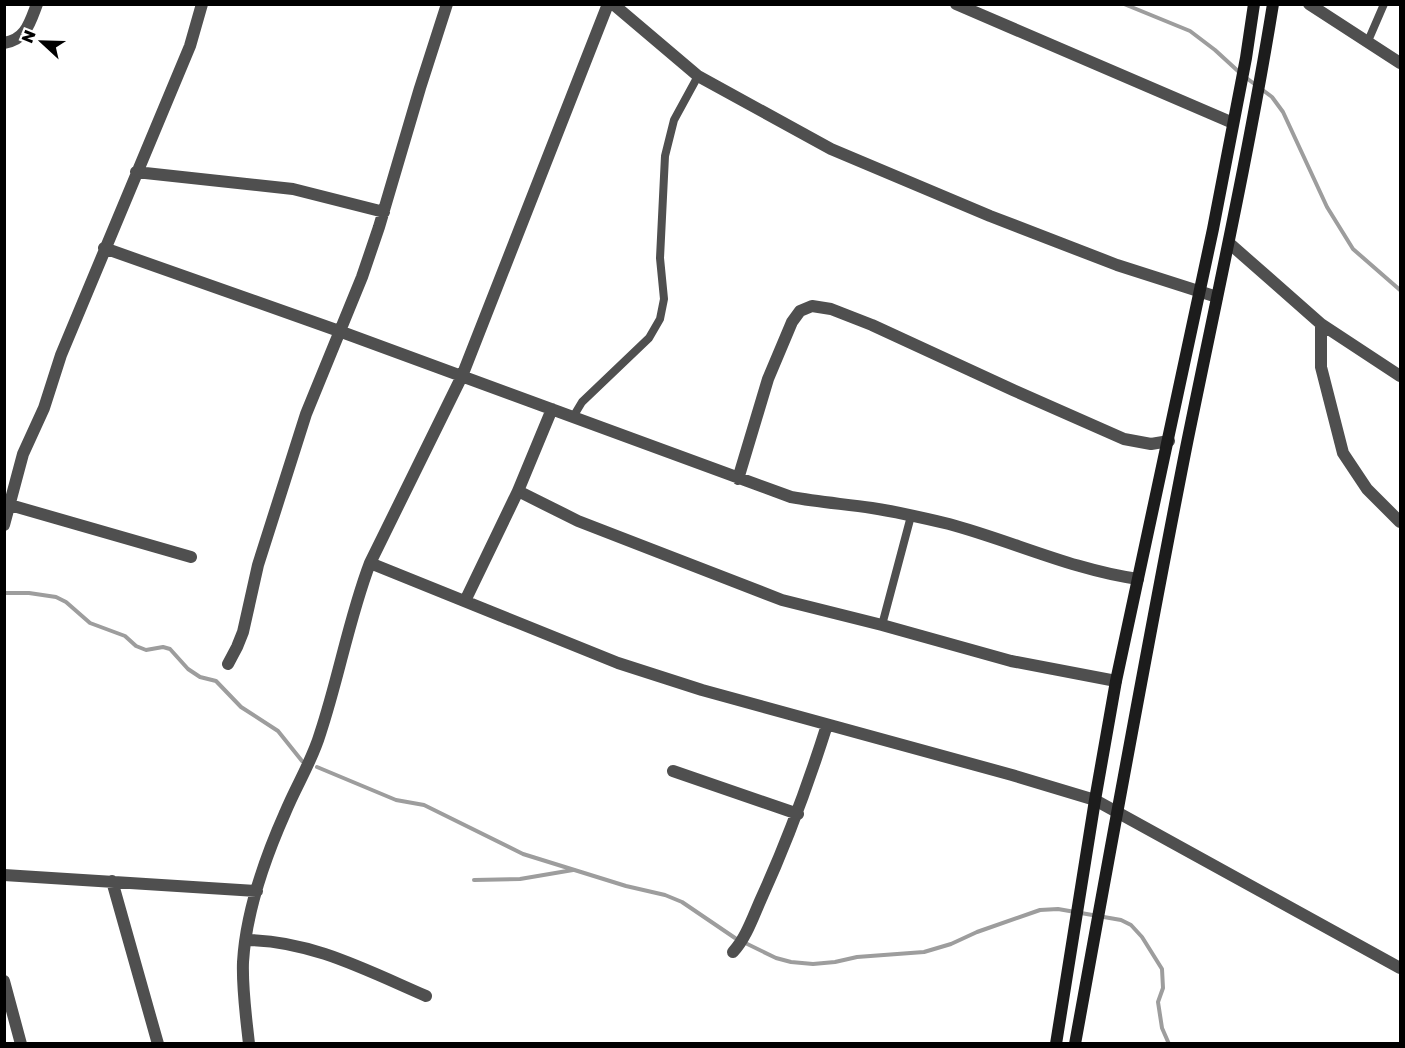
<svg xmlns="http://www.w3.org/2000/svg" width="1405" height="1048" viewBox="0 0 1405 1048" font-family="'Golos Text',sans-serif">
	<style>
		.lines { fill: none; stroke-linecap: round; stroke-linejoin: round }
		.stream { stroke: #9d9d9d; stroke-width: 4 }
		.service { stroke: #4f4f4f; stroke-width: 8 }
		.minor { stroke: #4f4f4f; stroke-width: 12 }
		.secondary { stroke: #1c1c1c; stroke-width: 12 }
	</style>
	<rect width="100%" height="100%" fill="#fff"/>
	<g class="lines">
		<path class="stream" d="M 1124,4 L 1190,31 L 1215,50 L 1239,72
			M 1245,77 L 1272,97 L 1283,112 L 1327,207 L 1353,249 L 1400,290
			M 4,593 L 29,593 L 56,597 L 66,602 L 90,623 L 125,636 L 136,646 L 146,650 L 163,647 L 170,649 L 188,669 L 200,677 L 216,681 L 241,707 L 278,731 L 302,761
			M 317,767 L 396,800 L 424,805 L 523,854 L 626,886 L 665,895 L 682,902 L 735,938 L 776,958 L 791,962 L 813,964 L 835,962 L 857,957 L 924,952 L 951,944 L 977,932 L 1040,910 L 1058,909 L 1121,920 L 1131,925 L 1142,937 L 1162,969 L 1163,988 L 1158,1002 L 1162,1028 L 1169,1044
			M 474,880 L 520,879 L 573,870"/>
		<path class="service" d="M 1368,41 L 1384,4
			M 573,417 L 582,402 L 649,338 L 660,319 L 664,299 L 660,258 L 665,156 L 674,120 L 698,76
			M 882,625 L 911,516"/>
		<path class="minor" d="M 613,4 L 698,76 L 831,149 L 990,216 L 1117,265 L 1217,297
			M 956,4 L 1233,123
			M 1309,4 L 1400,63
			M 4,43 C 26,40 30,22 37,4
			M 136,172 L 293,189 L 384,212
			M 1229,243 L 1321,324 L 1400,376
			M 104,248 L 339,331 L 791,497 C 818,502 845,504 872,508 C 898,512 924,518 949,524 C 1012,541 1073,570 1138,579
			M 1321,324 L 1321,367 L 1343,453 L 1367,489 L 1400,522
			M 738,479 L 768,379 L 792,322 L 800,311 L 812,306 L 831,309 L 872,325 L 1013,390 L 1124,439 L 1151,444 L 1169,441
			M 518,491 L 578,521 L 782,600 L 882,625 L 1011,661 L 1116,681
			M 10,505 L 191,557
			M 4,525 L 23,454 L 44,408 L 61,355 L 190,46 L 202,4
			M 370,563 L 618,663 L 702,690 L 1012,775 L 1095,800 L 1400,968
			M 465,601 L 518,491 L 552,409
			M 228,664 L 237,647 L 243,632 L 258,565 L 306,414 L 362,277 L 379,227 L 420,88 L 447,4
			M 673,771 L 798,814
			M 4,875 L 257,891
			M 112,881 L 158,1044
			M 246,940 C 310,940 368,971 426,996
			M 733,952 C 746,938 753,917 761,899 C 787,842 808,785 827,725
			M 4,981 L 21,1044
			M 249,1044 C 246,1016 242,989 243,962 C 246,912 265,858 285,813 C 296,786 312,761 320,734 C 339,677 349,618 370,563 L 462,376 L 608,4"/>
		<path class="secondary" d="M 1056,1044 L 1095,800 L 1116,681 L 1213,229 L 1246,58 L 1254,4
			M 1075,1044 C 1111,845 1147,646 1186,448 C 1216,300 1249,153 1273,4"/>
	</g>
	<rect width="1405" height="1048" fill="none" stroke="#000000" stroke-width="12"/>
	<g transform="translate(42 42) rotate(292)" stroke="#ffffff" stroke-width="4.5" paint-order="stroke">
	<path d="M0-4.5L10 22L0 15L-10 22Z" fill="#000000"/>
	<text y="-9" font-size="16" font-weight="bold" text-anchor="middle" fill="#000000">N</text>
	</g>
</svg>
